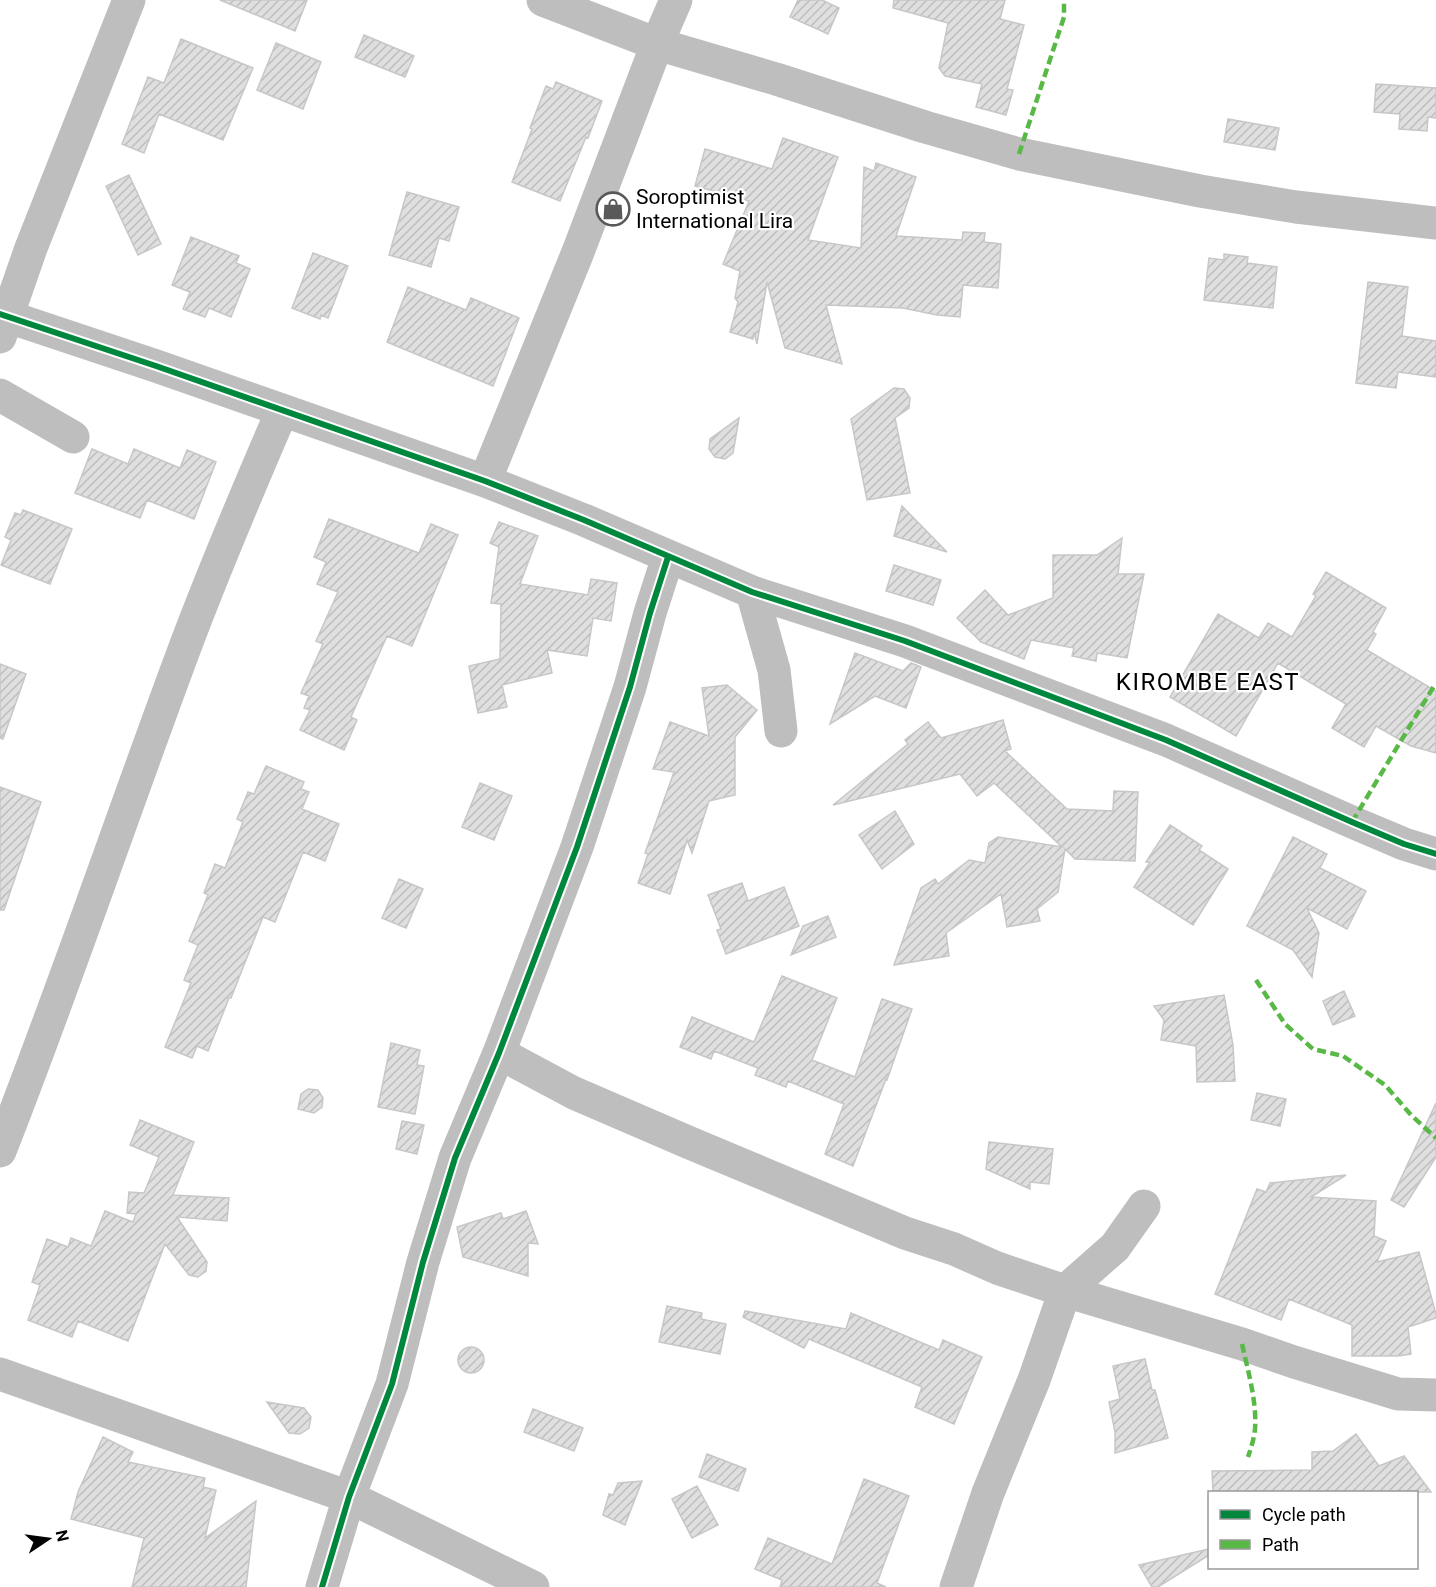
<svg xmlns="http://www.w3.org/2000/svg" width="1436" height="1587" viewBox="0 0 1436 1587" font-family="Roboto,sans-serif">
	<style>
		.building { fill: url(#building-hatch); stroke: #c7c7c7; stroke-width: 1.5 }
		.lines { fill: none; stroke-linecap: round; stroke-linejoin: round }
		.minor { stroke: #bebebe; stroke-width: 33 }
		.quiet { stroke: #58b947; stroke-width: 4.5; stroke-dasharray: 9 4.5; stroke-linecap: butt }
		.cycleway-casing { stroke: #fff; stroke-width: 10 }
		.cycleway { stroke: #00873e; stroke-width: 6 }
		.labels { text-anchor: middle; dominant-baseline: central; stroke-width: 4.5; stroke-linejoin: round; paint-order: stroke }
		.poi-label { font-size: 21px; fill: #000; stroke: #fff; text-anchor: start }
		.quarter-label { font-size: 24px; letter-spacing: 1.5px; fill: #000; stroke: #fff }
	</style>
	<defs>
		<pattern id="building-hatch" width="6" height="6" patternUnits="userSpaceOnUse" patternTransform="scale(1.5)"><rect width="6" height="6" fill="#dfdfdf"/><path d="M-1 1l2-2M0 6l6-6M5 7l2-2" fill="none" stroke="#bebebe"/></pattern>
	</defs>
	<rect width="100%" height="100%" fill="#fff"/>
	<path class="building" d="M 220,0 L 307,0 L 295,31 Z
		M 798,0 L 822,0 L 839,8 L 828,34 L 790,17 Z
		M 894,0 L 1005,0 L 1000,19 L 1024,25 L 1007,89 L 1013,90 L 1006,115 L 976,107 L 982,84 L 945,76 L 939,68 L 948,23 L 893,8 Z
		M 364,35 L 414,56 L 405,77 L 355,57 Z
		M 181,39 L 253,68 L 223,140 L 159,114 L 144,153 L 122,144 L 148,77 L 164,83 Z
		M 276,43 L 321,62 L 303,109 L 257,90 Z
		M 556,82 L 602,101 L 588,138 L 586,137 L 560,201 L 512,182 L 532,129 L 530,128 L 546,86 L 553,89 Z
		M 1376,84 L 1436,88 L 1436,118 L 1428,117 L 1427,131 L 1399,129 L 1400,114 L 1374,112 Z
		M 1228,119 L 1279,128 L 1275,150 L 1224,142 Z
		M 783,138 L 838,157 L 808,240 L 861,248 L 864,167 L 874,171 L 876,163 L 916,177 L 896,236 L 962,240 L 963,232 L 985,233 L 984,242 L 1001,244 L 998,288 L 963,285 L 960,317 L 937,315 L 903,308 L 826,305 L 842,364 L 785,348 L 767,282 L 757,344 L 754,332 L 753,339 L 730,332 L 738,302 L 735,298 L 740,271 L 723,264 L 749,201 L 695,186 L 705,149 L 772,169 Z
		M 129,175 L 161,244 L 138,255 L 106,186 Z
		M 407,192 L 459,207 L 449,241 L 439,238 L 431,267 L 389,255 Z
		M 191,237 L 239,256 L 236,263 L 250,269 L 231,317 L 209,308 L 205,317 L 183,309 L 190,292 L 172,285 Z
		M 313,253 L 348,266 L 328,318 L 321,315 L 320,319 L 292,308 Z
		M 1224,254 L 1248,257 L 1247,263 L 1277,267 L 1273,308 L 1204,300 L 1209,258 L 1224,260 Z
		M 1368,282 L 1408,287 L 1402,336 L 1436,341 L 1436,377 L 1398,372 L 1396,388 L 1356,383 Z
		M 408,287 L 466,310 L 471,298 L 519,318 L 493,386 L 387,342 Z
		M 894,388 L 904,389 L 910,398 L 909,408 L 895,418 L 910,493 L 867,500 L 851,419 Z
		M 739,418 L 733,453 L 725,459 L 715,457 L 709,449 L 710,439 Z
		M 92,449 L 128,464 L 134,449 L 180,468 L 187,450 L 216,462 L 194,519 L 147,500 L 140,518 L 75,493 Z
		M 902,506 L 947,552 L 894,536 Z
		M 23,510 L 72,529 L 50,584 L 1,565 L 11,540 L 5,537 L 15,513 L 21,515 Z
		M 329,519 L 419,553 L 431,524 L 458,535 L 412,646 L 387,636 L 351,717 L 357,720 L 344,750 L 300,730 L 310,710 L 304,708 L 309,696 L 301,693 L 323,644 L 316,641 L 338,592 L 317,584 L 326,562 L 314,557 Z
		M 499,522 L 538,536 L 520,584 L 588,595 L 591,579 L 617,583 L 611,621 L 593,618 L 587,656 L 547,650 L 552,673 L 502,685 L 507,707 L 478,713 L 469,666 L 500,659 L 501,604 L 491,603 L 499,547 L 490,543 Z
		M 1122,538 L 1118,574 L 1144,574 L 1127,658 L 1097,653 L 1096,661 L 1072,656 L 1074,648 L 1031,640 L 1024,659 L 981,642 L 957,618 L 985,590 L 1008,615 L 1053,598 L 1053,555 L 1097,555 Z
		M 894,565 L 941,580 L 933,605 L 886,591 Z
		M 1326,572 L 1386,608 L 1373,632 L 1376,634 L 1367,650 L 1436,691 L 1436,753 L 1411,746 L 1376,726 L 1364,747 L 1332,728 L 1346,704 L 1278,663 L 1236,736 L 1170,697 L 1218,614 L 1259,638 L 1268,623 L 1292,637 L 1316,596 L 1313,594 Z
		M 855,653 L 903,671 L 911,663 L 921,667 L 906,708 L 875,696 L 830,724 Z
		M 0,664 L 26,674 L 3,739 L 0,738 Z
		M 727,685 L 757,710 L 735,737 L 735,795 L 709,801 L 692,853 L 687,840 L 670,894 L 638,883 L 648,854 L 645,853 L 674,772 L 653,769 L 670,722 L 709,736 L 702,688 Z
		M 1003,720 L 1011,749 L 1005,751 L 1067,809 L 1113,811 L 1114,791 L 1138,792 L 1135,861 L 1075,859 L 1065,849 L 1058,892 L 1037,909 L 1040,921 L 1007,927 L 1001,894 L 946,933 L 949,956 L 894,965 L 921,888 L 935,879 L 938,884 L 969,860 L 985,863 L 989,843 L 998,837 L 1062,847 L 994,783 L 977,796 L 960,774 L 833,805 L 908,744 L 905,740 L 928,722 L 941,738 Z
		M 266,766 L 304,782 L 301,789 L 309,792 L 302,809 L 339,824 L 325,861 L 303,852 L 275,922 L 263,917 L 231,998 L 229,998 L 208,1051 L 197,1046 L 192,1058 L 165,1047 L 191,983 L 184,980 L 198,945 L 189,941 L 208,895 L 204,893 L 215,864 L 225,868 L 243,822 L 237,819 L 248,792 L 254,794 Z
		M 480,783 L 512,796 L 494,840 L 462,827 Z
		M 0,787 L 41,802 L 4,910 L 0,910 Z
		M 895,811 L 914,844 L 882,869 L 859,835 Z
		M 1170,825 L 1202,846 L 1199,850 L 1228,869 L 1193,925 L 1134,887 L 1150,862 L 1146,862 Z
		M 1293,837 L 1327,854 L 1320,868 L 1366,891 L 1347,929 L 1307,908 L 1319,933 L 1312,977 L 1293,950 L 1247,926 Z
		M 399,879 L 423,889 L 406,928 L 382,918 Z
		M 742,883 L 748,901 L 784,887 L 799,926 L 726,954 L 717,930 L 721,929 L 708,895 Z
		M 828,916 L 836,937 L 791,955 L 803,926 Z
		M 782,976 L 837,998 L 812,1060 L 855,1077 L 882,999 L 912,1009 L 887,1080 L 886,1079 L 853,1166 L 825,1154 L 844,1104 L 788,1081 L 786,1087 L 755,1075 L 758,1068 L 714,1051 L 711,1059 L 680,1047 L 692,1017 L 754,1042 Z
		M 1344,991 L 1355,1016 L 1333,1025 L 1323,1001 Z
		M 1224,995 L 1233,1045 L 1235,1081 L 1197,1082 L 1196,1046 L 1161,1040 L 1164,1020 L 1154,1006 Z
		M 391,1043 L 420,1050 L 417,1065 L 424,1066 L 415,1114 L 378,1107 Z
		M 308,1089 L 318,1090 L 323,1098 L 322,1107 L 314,1113 L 298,1109 L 301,1094 Z
		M 1257,1093 L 1286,1099 L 1280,1126 L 1251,1120 Z
		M 1436,1103 L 1436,1157 L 1404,1207 L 1391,1200 Z
		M 140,1120 L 194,1142 L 173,1195 L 229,1198 L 227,1221 L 177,1217 L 207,1262 L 206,1271 L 198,1277 L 189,1275 L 165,1244 L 128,1341 L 78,1321 L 72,1337 L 28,1320 L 40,1285 L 32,1282 L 47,1239 L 68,1247 L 71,1238 L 91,1246 L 105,1211 L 133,1222 L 136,1214 L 127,1213 L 129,1192 L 144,1193 L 159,1157 L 130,1145 Z
		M 402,1121 L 424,1125 L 417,1154 L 396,1149 Z
		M 989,1142 L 1053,1149 L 1049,1184 L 1030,1182 L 1030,1189 L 986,1169 Z
		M 1346,1175 L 1311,1197 L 1376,1201 L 1374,1236 L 1386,1241 L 1377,1262 L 1419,1252 L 1436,1314 L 1436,1318 L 1408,1327 L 1411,1354 L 1397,1356 L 1352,1356 L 1352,1325 L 1289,1299 L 1281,1320 L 1215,1294 L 1257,1189 L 1266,1192 L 1270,1183 Z
		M 526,1211 L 538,1244 L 528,1243 L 528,1276 L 463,1257 L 457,1227 L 501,1213 L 503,1219 Z
		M 667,1306 L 702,1313 L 701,1319 L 726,1324 L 720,1354 L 659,1342 Z
		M 745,1311 L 846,1329 L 851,1313 L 939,1350 L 943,1340 L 982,1357 L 954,1424 L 915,1407 L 922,1387 L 809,1339 L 804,1348 L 743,1317 Z
		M458 1360a13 13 0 1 1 26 0a13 13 0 1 1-26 0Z
		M 1145,1359 L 1152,1390 L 1155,1390 L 1168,1438 L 1115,1453 L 1115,1432 L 1109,1402 L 1120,1399 L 1113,1366 Z
		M 267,1402 L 304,1408 L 311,1417 L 309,1428 L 300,1434 L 289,1433 Z
		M 533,1409 L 583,1428 L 574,1451 L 524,1432 Z
		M 1356,1434 L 1379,1466 L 1404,1456 L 1431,1492 L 1213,1492 L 1212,1471 L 1312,1470 L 1312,1452 L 1333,1451 Z
		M 103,1437 L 133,1452 L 128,1462 L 205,1478 L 203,1487 L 216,1490 L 205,1538 L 256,1501 L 246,1587 L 132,1587 L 144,1538 L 71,1519 L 78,1492 Z
		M 707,1454 L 746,1469 L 738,1491 L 699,1477 Z
		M 864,1479 L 909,1496 L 877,1583 L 886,1587 L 780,1587 L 782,1580 L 755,1569 L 768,1538 L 832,1564 Z
		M 642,1481 L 625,1525 L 603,1515 L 609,1494 L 613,1495 L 618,1483 Z
		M 697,1486 L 718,1525 L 692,1538 L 672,1499 Z
		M 1209,1549 L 1209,1555 L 1158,1587 L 1152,1587 L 1139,1565 Z"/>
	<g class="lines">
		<path class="minor" d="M 543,0 L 657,44 L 776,79 L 925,127 L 1019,154 L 1200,191 L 1296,207 L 1436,223
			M 0,314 L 156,366 L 485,481 L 584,520 L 752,592 L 905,641 L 1166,740 L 1352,822 L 1404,844 L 1436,854
			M 0,337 L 31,248 L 129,0
			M 0,395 L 73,437
			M 485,481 L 578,252 L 657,44 L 676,0
			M 752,592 L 774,670 L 781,731
			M 499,1053 L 574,1093 L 690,1143 L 905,1233 L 954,1249 L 997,1268 L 1065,1291 L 1115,1247 L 1144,1206
			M 0,1151 C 64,988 120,822 181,658 C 212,574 247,492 282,411
			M 0,1374 L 349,1497 L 533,1587
			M 322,1587 L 349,1497 L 392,1384 L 423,1262 L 455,1158 L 499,1053 L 577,847 L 630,687 L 650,613 L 668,557
			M 956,1587 L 988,1493 L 1034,1380 L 1065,1291 L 1242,1344 L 1294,1362 L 1398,1394 L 1436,1395"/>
		<path class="quiet" d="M 1019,154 L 1064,17 L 1064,0
			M 1352,822 L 1434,686
			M 1256,980 L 1285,1024 L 1313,1049 L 1343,1056 L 1385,1085 L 1411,1115 L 1436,1138
			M 1242,1344 C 1248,1371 1257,1402 1255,1429 C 1254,1439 1251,1448 1248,1457"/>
		<g class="cycleway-casing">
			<path id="cycleway" d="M 0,314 L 156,366 L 485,481 L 584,520 L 752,592 L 905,641 L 1166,740 L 1352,822 L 1404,844 L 1436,854
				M 322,1587 L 349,1497 L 392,1384 L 423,1262 L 455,1158 L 499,1053 L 577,847 L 630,687 L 650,613 L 668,557"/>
		</g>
		<use href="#cycleway" class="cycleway"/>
	</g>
	<defs>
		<g id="shop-ring" transform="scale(1.725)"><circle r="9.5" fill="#fff" stroke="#595959" stroke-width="1.5"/><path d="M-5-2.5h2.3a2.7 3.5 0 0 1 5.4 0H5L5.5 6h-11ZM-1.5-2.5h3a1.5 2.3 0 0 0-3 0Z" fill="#595959"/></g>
	</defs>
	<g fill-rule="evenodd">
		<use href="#shop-ring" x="613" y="209"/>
	</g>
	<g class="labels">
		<g class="poi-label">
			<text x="636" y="197">Soroptimist<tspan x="636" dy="24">International Lira</tspan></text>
		</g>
		<g class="quarter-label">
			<text x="1208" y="682">KIROMBE EAST</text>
		</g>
	</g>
	<rect x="1208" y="1491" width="210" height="78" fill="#ffffff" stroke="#999999" stroke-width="1.5"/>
	<rect x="1220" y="1510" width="30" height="9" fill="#00873e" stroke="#999999" stroke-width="1.5"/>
	<text x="1262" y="1521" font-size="18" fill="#000000">Cycle path</text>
	<rect x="1220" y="1540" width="30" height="9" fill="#58b947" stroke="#999999" stroke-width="1.5"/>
	<text x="1262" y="1551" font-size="18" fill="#000000">Path</text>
	<g transform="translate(48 1539) rotate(77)" stroke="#ffffff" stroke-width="4.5" paint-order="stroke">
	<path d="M0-4.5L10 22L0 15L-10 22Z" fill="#000000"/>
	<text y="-9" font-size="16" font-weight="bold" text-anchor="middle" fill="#000000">N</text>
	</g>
</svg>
